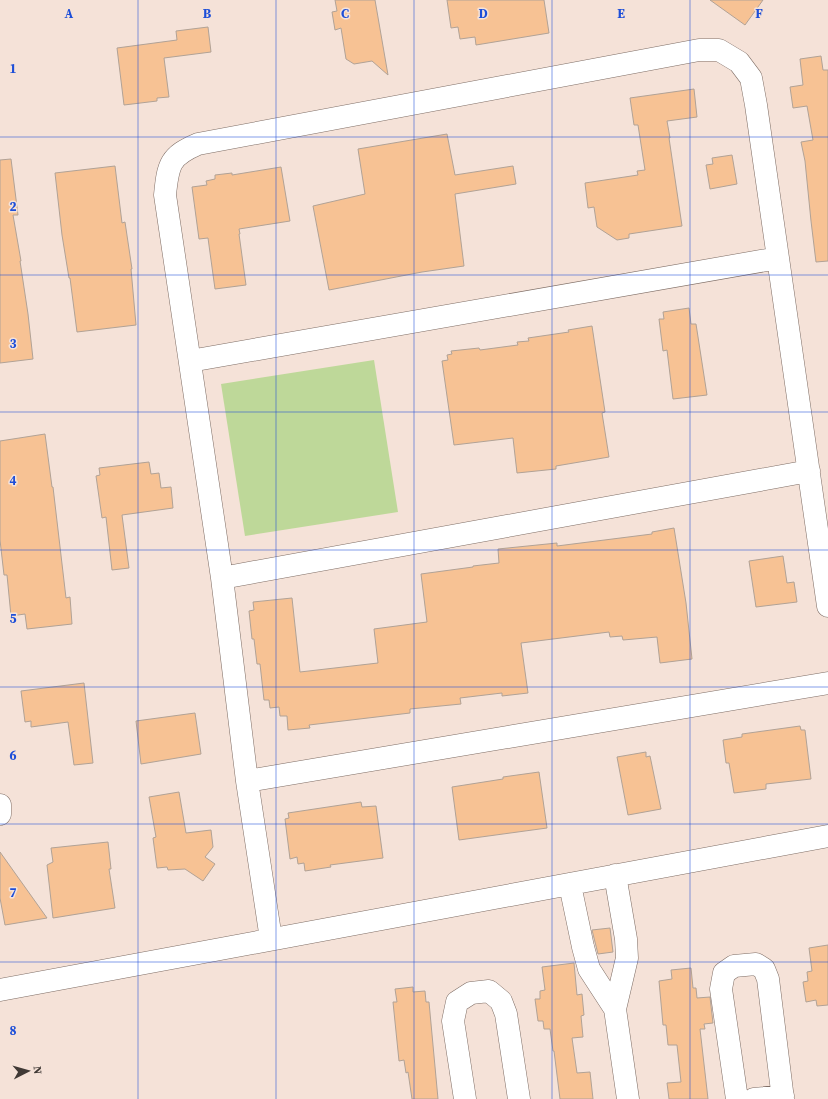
<svg xmlns="http://www.w3.org/2000/svg" width="828" height="1099" viewBox="0 0 828 1099" font-family="'Source Serif 4',serif">
	<style>
		.green { fill: #bed899 }
		.building { fill: #f7c294; stroke: #b1a296 }
		.lines { fill: none; stroke-linecap: round; stroke-linejoin: round }
		.minor-casing { stroke: #7e6d65; stroke-width: 23 }
		.minor { stroke: #fff; stroke-width: 22 }
		.grid { fill: none; stroke: #1d4ed8; stroke-width: 1; stroke-opacity: 0.55 }
		.grid-label { font-size: 13px; text-anchor: middle; font-weight: bold; fill: #1d4ed8; stroke: #f5e2d8; stroke-width: 3; stroke-linejoin: round; paint-order: stroke }
	</style>
	<rect width="100%" height="100%" fill="#f5e2d8"/>
	<path class="green" d="M 374,360 L 398,512 L 245,536 L 221,384 Z"/>
	<path class="building" d="M 335,0 L 375,0 L 388,75 L 372,61 L 354,64 L 346,59 L 341,28 L 335,30 L 332,12 L 337,11 Z
		M 447,0 L 544,0 L 549,33 L 476,45 L 475,37 L 460,39 L 458,27 L 451,28 Z
		M 710,0 L 763,0 L 745,25 Z
		M 208,27 L 211,52 L 164,58 L 169,97 L 157,98 L 157,101 L 124,105 L 117,48 L 177,40 L 176,31 Z
		M 821,56 L 823,70 L 828,70 L 828,261 L 816,262 L 811,221 L 805,161 L 801,142 L 813,140 L 807,106 L 793,108 L 790,87 L 803,85 L 800,59 Z
		M 694,89 L 697,117 L 667,121 L 670,138 L 669,138 L 682,226 L 629,234 L 629,238 L 617,240 L 597,227 L 594,207 L 588,208 L 585,183 L 638,175 L 637,171 L 645,170 L 638,125 L 634,125 L 630,98 Z
		M 447,134 L 455,175 L 513,166 L 516,184 L 455,194 L 464,266 L 422,272 L 329,290 L 313,206 L 365,194 L 358,149 Z
		M 732,155 L 737,184 L 710,189 L 706,165 L 713,164 L 712,158 Z
		M 11,159 L 18,215 L 13,215 L 21,261 L 20,261 L 28,314 L 33,359 L 0,363 L 0,160 Z
		M 115,166 L 122,223 L 125,222 L 132,269 L 131,269 L 136,325 L 77,332 L 70,278 L 69,278 L 62,235 L 55,173 Z
		M 281,167 L 290,221 L 239,229 L 240,234 L 239,234 L 246,285 L 215,289 L 208,238 L 199,239 L 192,187 L 207,185 L 206,181 L 215,179 L 215,175 L 232,173 L 232,175 Z
		M 689,308 L 691,324 L 696,324 L 707,395 L 673,399 L 667,350 L 663,351 L 659,319 L 664,319 L 663,312 Z
		M 592,326 L 605,412 L 602,413 L 609,457 L 556,466 L 556,469 L 517,473 L 513,438 L 454,445 L 442,361 L 448,360 L 447,355 L 452,354 L 451,351 L 479,348 L 480,350 L 518,345 L 517,342 L 529,341 L 528,338 L 569,332 L 568,330 Z
		M 45,434 L 52,487 L 53,487 L 66,598 L 70,597 L 72,624 L 27,629 L 25,614 L 11,616 L 7,575 L 4,575 L 0,540 L 0,441 Z
		M 149,462 L 151,474 L 159,473 L 161,488 L 171,487 L 173,508 L 122,515 L 129,568 L 112,570 L 106,517 L 102,518 L 96,476 L 100,475 L 99,468 Z
		M 674,528 L 686,603 L 692,659 L 660,663 L 657,637 L 623,640 L 622,636 L 610,637 L 609,632 L 521,643 L 528,693 L 502,696 L 502,693 L 460,698 L 461,704 L 410,709 L 410,713 L 309,725 L 310,728 L 288,730 L 287,716 L 280,716 L 279,707 L 270,708 L 269,700 L 264,700 L 260,664 L 257,664 L 254,639 L 252,639 L 249,611 L 254,610 L 253,602 L 292,598 L 300,672 L 378,663 L 374,629 L 427,622 L 421,574 L 473,567 L 473,566 L 499,563 L 498,549 L 557,543 L 557,546 L 652,534 L 652,532 Z
		M 783,556 L 787,583 L 794,582 L 797,602 L 756,607 L 749,561 Z
		M 84,683 L 93,763 L 74,765 L 68,722 L 31,727 L 31,721 L 25,722 L 21,691 Z
		M 195,713 L 201,754 L 141,764 L 136,721 Z
		M 800,726 L 801,730 L 805,730 L 811,779 L 766,784 L 766,789 L 734,793 L 729,763 L 726,763 L 723,740 L 742,737 L 742,734 Z
		M 646,752 L 646,757 L 650,756 L 661,809 L 628,815 L 617,757 Z
		M 539,772 L 547,828 L 459,840 L 452,787 L 503,779 L 503,777 Z
		M 179,792 L 186,833 L 211,830 L 213,847 L 205,857 L 215,864 L 203,881 L 185,869 L 168,870 L 167,867 L 157,868 L 153,838 L 156,837 L 149,797 Z
		M 361,802 L 362,807 L 376,806 L 383,858 L 330,865 L 331,867 L 305,871 L 304,863 L 298,864 L 297,857 L 290,859 L 285,819 L 289,818 L 288,813 Z
		M 108,842 L 111,869 L 109,869 L 115,908 L 53,918 L 47,865 L 53,862 L 51,848 Z
		M 0,852 L 47,918 L 5,925 L 0,898 Z
		M 610,928 L 613,952 L 598,954 L 592,930 Z
		M 828,945 L 828,1005 L 817,1006 L 816,1000 L 806,1002 L 803,982 L 808,981 L 807,972 L 812,971 L 809,948 Z
		M 574,963 L 577,995 L 582,994 L 584,1015 L 581,1016 L 583,1037 L 572,1038 L 577,1073 L 590,1072 L 593,1099 L 560,1099 L 554,1051 L 553,1051 L 550,1029 L 544,1029 L 543,1021 L 538,1021 L 535,999 L 540,999 L 540,991 L 545,990 L 542,967 Z
		M 691,968 L 693,988 L 696,988 L 697,998 L 710,997 L 713,1023 L 704,1024 L 705,1029 L 700,1029 L 708,1099 L 669,1099 L 667,1083 L 681,1082 L 677,1045 L 668,1045 L 666,1025 L 663,1025 L 659,981 L 672,979 L 671,970 Z
		M 413,987 L 413,992 L 425,991 L 426,1002 L 429,1002 L 438,1099 L 412,1099 L 408,1072 L 406,1073 L 404,1060 L 399,1061 L 393,1002 L 397,1002 L 395,989 Z"/>
	<g class="lines">
		<g class="minor-casing">
			<path id="minor" d="M 190,361 L 778,258
				M 222,578 L 809,471
				M 247,781 L 828,683
				M 0,805 L 0,814
				M 615,875 L 626,939 L 627,958 L 615,1009 L 628,1099
				M 570,885 L 583,947 L 589,969 L 615,1009
				M 271,939 L 247,781 L 222,578 L 165,195 C 168,164 170,156 198,144 L 699,50 L 719,50 L 739,62 L 751,78 L 756,105 L 828,606
				M 0,990 L 828,836
				M 465,1099 L 453,1021 L 457,1002 L 471,993 L 489,991 L 501,1001 L 506,1014 L 519,1099
				M 737,1099 L 721,989 L 724,973 L 734,966 L 756,964 L 764,969 L 768,979 L 783,1099
				M 754,1099 L 783,1096"/>
		</g>
		<use href="#minor" class="minor"/>
	</g>
	<path class="grid" d="M 138,0 L 138,1099M 276,0 L 276,1099M 414,0 L 414,1099M 552,0 L 552,1099M 690,0 L 690,1099M 0,137 L 828,137M 0,275 L 828,275M 0,412 L 828,412M 0,550 L 828,550M 0,687 L 828,687M 0,824 L 828,824M 0,962 L 828,962"/>
	<g class="grid-label">
		<text x="69" y="18">A</text>
		<text x="207" y="18">B</text>
		<text x="345" y="18">C</text>
		<text x="483" y="18">D</text>
		<text x="621" y="18">E</text>
		<text x="759" y="18">F</text>
		<text x="13" y="73">1</text>
		<text x="13" y="211">2</text>
		<text x="13" y="348">3</text>
		<text x="13" y="485">4</text>
		<text x="13" y="623">5</text>
		<text x="13" y="760">6</text>
		<text x="13" y="897">7</text>
		<text x="13" y="1035">8</text>
	</g>
	<g transform="translate(28 1071) rotate(84)" stroke="#f5e2d8" stroke-width="3" paint-order="stroke">
	<path d="M0-3L7 15L0 10L-7 15Z" fill="#403935"/>
	<text y="-6" font-size="11" font-weight="bold" text-anchor="middle" fill="#403935">N</text>
	</g>
</svg>
